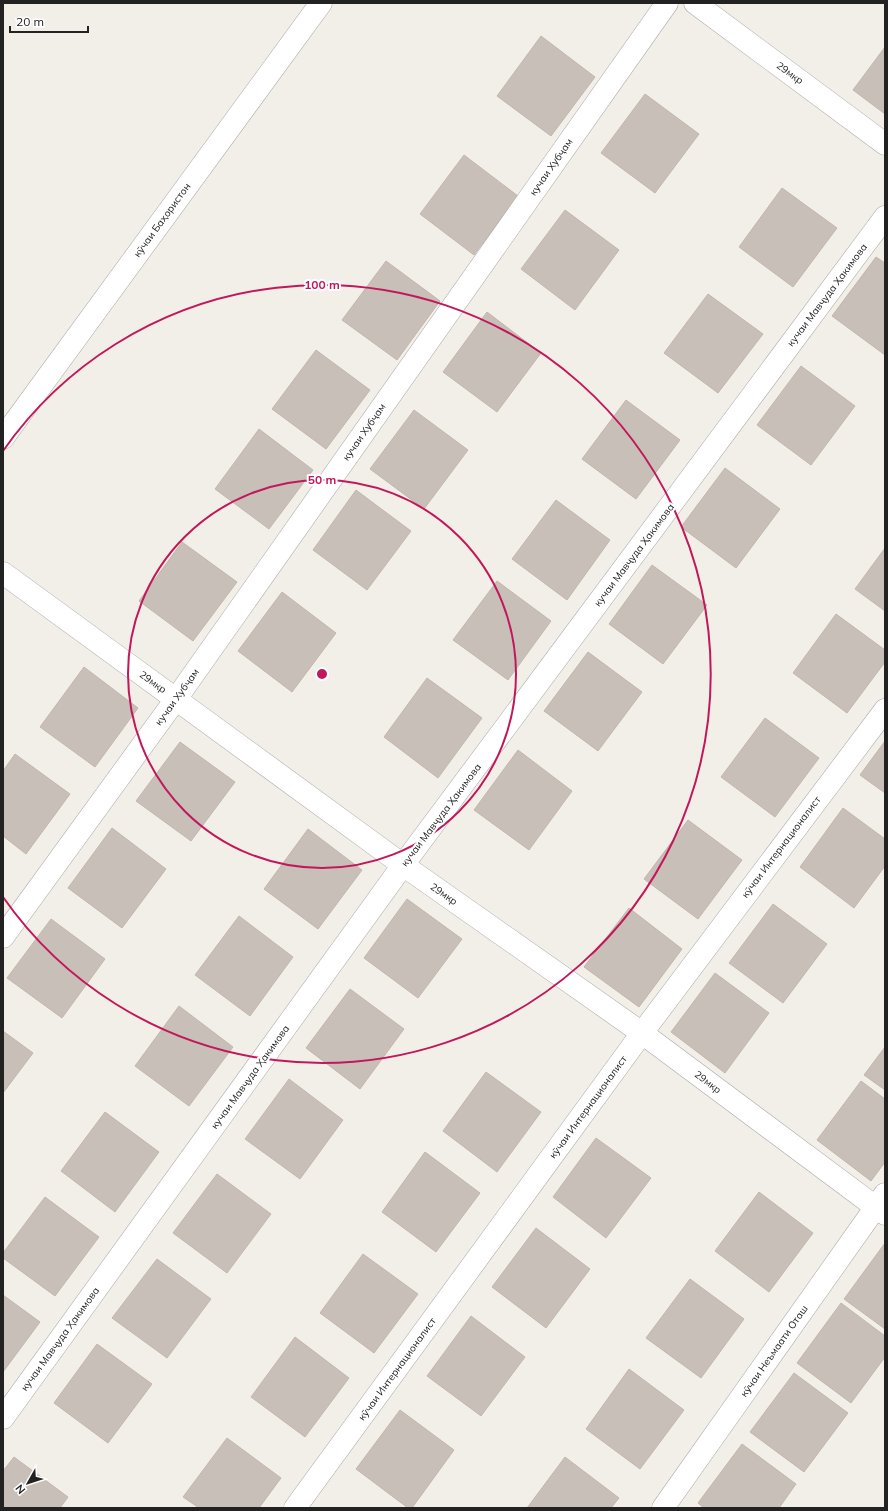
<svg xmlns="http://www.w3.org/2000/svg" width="888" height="1511" viewBox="0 0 888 1511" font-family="Mulish,sans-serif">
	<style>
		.building { fill: #c7bfb8; stroke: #c4b6ab }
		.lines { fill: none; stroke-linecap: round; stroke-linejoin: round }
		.street-casing { stroke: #a9a9a9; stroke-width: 23 }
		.street { stroke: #fff; stroke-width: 22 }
		.ring { fill: none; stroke: #c2185b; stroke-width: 2 }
		.labels { text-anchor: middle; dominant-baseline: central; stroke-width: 4; stroke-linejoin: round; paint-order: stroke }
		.street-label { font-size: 10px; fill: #222; stroke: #fff }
		.centre { fill: #c2185b; stroke: #fff; stroke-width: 2 }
		.ring-label { font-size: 12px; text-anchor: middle; font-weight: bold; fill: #c2185b; stroke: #fff; stroke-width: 4; stroke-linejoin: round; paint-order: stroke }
	</style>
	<rect width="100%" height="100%" fill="#f2efe9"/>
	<path class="building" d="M 541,36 L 595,77 L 551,136 L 497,96 Z
		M 885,47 L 885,114 L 853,90 Z
		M 645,94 L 699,134 L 655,193 L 601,153 Z
		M 464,155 L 518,196 L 474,255 L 420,214 Z
		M 782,188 L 837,228 L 793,287 L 739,247 Z
		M 565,210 L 619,250 L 575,310 L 521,269 Z
		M 876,257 L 885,263 L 885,355 L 832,316 Z
		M 386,261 L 440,301 L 397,360 L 342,320 Z
		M 708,294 L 763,334 L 718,393 L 664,353 Z
		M 487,312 L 541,353 L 497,412 L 443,372 Z
		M 316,350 L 370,390 L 326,449 L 272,409 Z
		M 801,366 L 855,406 L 811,465 L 757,425 Z
		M 626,400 L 680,440 L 636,499 L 582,459 Z
		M 414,410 L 468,450 L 424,509 L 370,469 Z
		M 259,429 L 313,470 L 269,529 L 215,489 Z
		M 725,468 L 780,509 L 736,568 L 681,527 Z
		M 356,490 L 411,531 L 367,590 L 313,550 Z
		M 556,500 L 610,540 L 567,600 L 512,559 Z
		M 182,542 L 237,582 L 193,641 L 139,601 Z
		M 885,548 L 885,611 L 855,589 Z
		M 652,565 L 707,605 L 663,664 L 609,624 Z
		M 497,581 L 551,621 L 508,680 L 453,640 Z
		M 282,592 L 336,633 L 292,692 L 238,651 Z
		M 836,614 L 885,650 L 885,662 L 847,713 L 793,673 Z
		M 588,652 L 642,692 L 598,751 L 544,711 Z
		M 84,667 L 138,708 L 95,767 L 40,727 Z
		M 427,678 L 482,718 L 438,778 L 384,737 Z
		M 765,718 L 819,758 L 775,817 L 721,777 Z
		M 885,741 L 885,793 L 860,775 Z
		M 180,742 L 235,782 L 191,841 L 136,801 Z
		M 518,750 L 572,791 L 529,850 L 474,810 Z
		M 15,754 L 70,794 L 26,854 L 3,836 L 3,771 Z
		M 843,808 L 885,839 L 885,866 L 854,908 L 800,867 Z
		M 688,820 L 742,860 L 698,919 L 644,879 Z
		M 112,828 L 166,869 L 122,928 L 68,888 Z
		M 308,829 L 362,870 L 318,929 L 264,889 Z
		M 407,899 L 462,939 L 418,998 L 364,958 Z
		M 773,904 L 827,944 L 783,1003 L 729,963 Z
		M 629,908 L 682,949 L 639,1007 L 584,967 Z
		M 239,916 L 293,957 L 250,1016 L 195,975 Z
		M 51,919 L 105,959 L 62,1018 L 7,978 Z
		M 715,973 L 769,1013 L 725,1073 L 671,1032 Z
		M 350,989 L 404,1029 L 360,1089 L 306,1048 Z
		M 179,1006 L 233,1047 L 189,1106 L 135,1066 Z
		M 3,1031 L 33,1053 L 3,1093 Z
		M 885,1047 L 885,1090 L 864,1075 Z
		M 486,1072 L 541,1112 L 497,1172 L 443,1131 Z
		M 289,1079 L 343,1120 L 300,1179 L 245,1139 Z
		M 861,1081 L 885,1099 L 885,1162 L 871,1181 L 817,1140 Z
		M 105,1112 L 159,1152 L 115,1212 L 61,1171 Z
		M 596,1138 L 651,1178 L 606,1238 L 553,1197 Z
		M 425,1152 L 480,1193 L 436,1252 L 382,1212 Z
		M 217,1174 L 271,1214 L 227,1273 L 173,1233 Z
		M 759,1192 L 813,1233 L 769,1292 L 715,1251 Z
		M 45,1197 L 99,1237 L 55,1296 L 3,1258 L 3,1253 Z
		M 536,1228 L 590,1269 L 546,1328 L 492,1287 Z
		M 885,1243 L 885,1329 L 844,1299 Z
		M 363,1254 L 418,1294 L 374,1353 L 320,1313 Z
		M 157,1259 L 211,1299 L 167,1358 L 112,1318 Z
		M 690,1279 L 744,1319 L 701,1378 L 646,1338 Z
		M 3,1295 L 40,1322 L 3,1372 Z
		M 841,1303 L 885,1336 L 885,1357 L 851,1403 L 797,1363 Z
		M 471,1316 L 525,1357 L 481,1416 L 427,1376 Z
		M 295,1337 L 349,1378 L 305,1437 L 251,1397 Z
		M 97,1344 L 152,1384 L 108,1443 L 54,1403 Z
		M 629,1369 L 684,1410 L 640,1469 L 586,1429 Z
		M 794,1373 L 848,1413 L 804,1472 L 750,1432 Z
		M 400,1410 L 454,1450 L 412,1508 L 408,1508 L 356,1469 Z
		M 227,1438 L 281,1478 L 259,1508 L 199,1508 L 183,1497 Z
		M 742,1444 L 796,1484 L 779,1508 L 704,1508 L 698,1503 Z
		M 14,1457 L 68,1497 L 60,1508 L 3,1508 L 3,1471 Z
		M 565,1457 L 619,1498 L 611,1508 L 527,1508 Z"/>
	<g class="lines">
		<g class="street-casing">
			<path id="street" d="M 695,3 L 885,144
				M 3,438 L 321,3
				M 3,573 L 403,865 L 642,1033 L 885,1214
				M 3,937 L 176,699 L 667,3
				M 3,1418 L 403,865 L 885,217
				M 295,1508 L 642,1033 L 885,710
				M 663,1508 L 885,1194"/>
		</g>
		<use href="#street" class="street"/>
	</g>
	<g class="ring">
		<circle cx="322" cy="674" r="194"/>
		<path d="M3 451A389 389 0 1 1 3 897"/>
	</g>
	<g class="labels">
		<g class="street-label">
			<text transform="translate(790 73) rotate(36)">29мкр</text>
			<text transform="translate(551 167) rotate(-55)">кучаи Хубҷам</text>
			<text transform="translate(162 220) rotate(-54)">кӯчаи Баҳористон</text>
			<text transform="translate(827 295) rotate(-53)">кучаи Мавҷуда Ҳакимова</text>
			<text transform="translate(364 432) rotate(-55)">кучаи Хубҷам</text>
			<text transform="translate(634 555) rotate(-53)">кучаи Мавҷуда Ҳакимова</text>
			<text transform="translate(153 682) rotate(36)">29мкр</text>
			<text transform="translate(177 697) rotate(-54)">кучаи Хубҷам</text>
			<text transform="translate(441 815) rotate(-53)">кучаи Мавҷуда Ҳакимова</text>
			<text transform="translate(781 847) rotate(-53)">кӯчаи Интернационалист</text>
			<text transform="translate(444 894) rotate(35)">29мкр</text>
			<text transform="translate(250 1077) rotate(-54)">кучаи Мавҷуда Ҳакимова</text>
			<text transform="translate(708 1082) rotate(37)">29мкр</text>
			<text transform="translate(588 1107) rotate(-54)">кӯчаи Интернационалист</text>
			<text transform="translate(60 1339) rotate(-54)">кучаи Мавҷуда Ҳакимова</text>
			<text transform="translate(774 1351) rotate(-55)">кӯчаи Неъмаати Оташ</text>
			<text transform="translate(397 1369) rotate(-54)">кӯчаи Интернационалист</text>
		</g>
	</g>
	<circle cx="322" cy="674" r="6" class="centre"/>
	<g class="ring-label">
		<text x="322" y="289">100 m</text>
		<text x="322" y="484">50 m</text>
	</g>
	<rect width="888" height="1511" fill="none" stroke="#222222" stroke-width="8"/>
	<g transform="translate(28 1483) rotate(231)" stroke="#ffffff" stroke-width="3" paint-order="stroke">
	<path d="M0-3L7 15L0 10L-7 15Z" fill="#222222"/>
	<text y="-6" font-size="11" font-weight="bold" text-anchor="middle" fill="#222222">N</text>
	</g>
	<path d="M10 26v6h78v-6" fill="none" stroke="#222222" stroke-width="2"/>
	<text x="16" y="26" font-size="12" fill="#222222" stroke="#ffffff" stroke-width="3" paint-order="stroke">20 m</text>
</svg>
